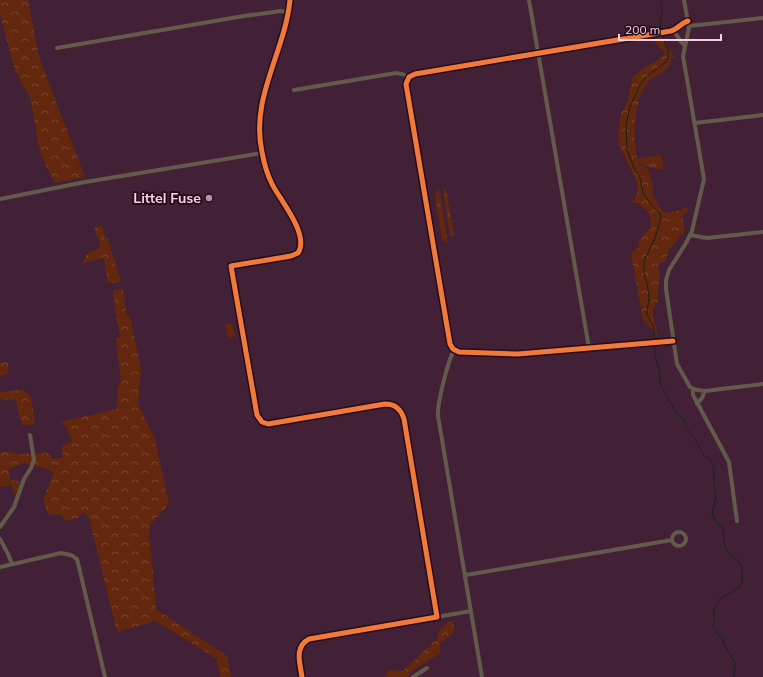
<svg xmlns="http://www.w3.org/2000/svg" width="763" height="677" viewBox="0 0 763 677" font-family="Mulish,sans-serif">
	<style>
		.grass { fill: url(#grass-tufts) }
		.forest { fill: url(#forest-crowns) }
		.pitch { fill: #62270c }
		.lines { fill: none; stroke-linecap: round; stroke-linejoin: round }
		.stream { stroke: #16241e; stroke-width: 1 }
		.minor { stroke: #625a4b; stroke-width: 4 }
		.cycleway-casing { stroke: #260c1c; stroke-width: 8 }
		.cycleway { stroke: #f17a3a; stroke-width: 5 }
		.poi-dot { fill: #b692a6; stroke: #260c1c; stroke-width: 1.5 }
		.labels { text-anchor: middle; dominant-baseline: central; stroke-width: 4; stroke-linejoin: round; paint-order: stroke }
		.poi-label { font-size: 14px; font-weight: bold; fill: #f5cfe3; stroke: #260c1c; text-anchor: end }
	</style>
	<defs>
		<pattern id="grass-tufts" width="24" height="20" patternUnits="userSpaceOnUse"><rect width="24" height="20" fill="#62270c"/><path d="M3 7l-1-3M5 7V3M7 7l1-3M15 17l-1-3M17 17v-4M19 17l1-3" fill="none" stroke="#79452f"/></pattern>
		<pattern id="forest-crowns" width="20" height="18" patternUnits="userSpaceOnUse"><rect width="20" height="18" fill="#62270c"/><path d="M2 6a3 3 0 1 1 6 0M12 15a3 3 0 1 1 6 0" fill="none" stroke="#79452f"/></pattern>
	</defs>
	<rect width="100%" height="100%" fill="#422136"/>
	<path class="grass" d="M 661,155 L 664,170 L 639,165 L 638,159 Z
		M 439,188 L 448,244 L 442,239 L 435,194 Z
		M 446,188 L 454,236 L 453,236 L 450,234 L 443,192 Z"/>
	<path class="forest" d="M 0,0 L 28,0 L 39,57 L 85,177 L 55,183 L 41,156 L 30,97 L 15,71 L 0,14 Z
		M 663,36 L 670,52 L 675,57 L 671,59 C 668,75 656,72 648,82 C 632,103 632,142 639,166 L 648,169 L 653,187 L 652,194 L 663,212 L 670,213 L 685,208 L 687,208 L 688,211 L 682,216 L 685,232 L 679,237 L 677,241 L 669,249 L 668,254 L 665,262 L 659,263 L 658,266 C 663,276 656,290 658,302 L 653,308 L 653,319 L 658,334 L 657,337 L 655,332 L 643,320 L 631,253 L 638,248 L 639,241 L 651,226 C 649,209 649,213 638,203 L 632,203 L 637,195 L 638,189 L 636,179 L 620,147 L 618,135 L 621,113 L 628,101 L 632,79 L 633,76 L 666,54 L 655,43 L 654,40 L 656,37 Z
		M 102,225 L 105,238 L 108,239 L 119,276 L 121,277 L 120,282 L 108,283 L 104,258 L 83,263 C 86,252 89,252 99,249 L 100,243 L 94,228 Z
		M 123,289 L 127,316 L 130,316 L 141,369 L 138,404 L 155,439 L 169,504 L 149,526 L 156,609 L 227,656 L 231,677 L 220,677 L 217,659 L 155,621 L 117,632 L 89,518 L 83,512 L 78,518 L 65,521 L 62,515 L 48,514 L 43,500 L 54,472 L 31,464 L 23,463 L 9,469 L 10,480 L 20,481 L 17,495 L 15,495 L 11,485 L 0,487 L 0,453 L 3,451 L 21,454 L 50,453 L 51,459 L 63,458 L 62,446 L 72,441 L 67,428 L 60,422 L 117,409 L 118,386 L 121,383 L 116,339 L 120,337 L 113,296 L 114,290 Z
		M 8,362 L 8,374 L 0,376 L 0,363 Z
		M 23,390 L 31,397 L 35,424 L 23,426 L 19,416 L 16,400 L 0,399 L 0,392 Z
		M 453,621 L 455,631 L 440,644 L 440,653 L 408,674 L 409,677 L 384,677 L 390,670 L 403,671 L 438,638 L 439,630 L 448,622 Z"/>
	<path class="pitch" d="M 233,323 L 235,336 L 228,338 L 225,324 Z"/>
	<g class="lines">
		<path class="stream" d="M 661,0 L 662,11 L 660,27 L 661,31
			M 654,342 L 654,328 L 647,314 L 649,297 L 647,283 L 644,274 L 644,261 L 655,238 L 661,218 L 660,214 L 650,203 L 643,193 L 640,178 L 634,168 L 627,150 L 626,125 L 630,107 L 640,85 L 645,78 L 667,61 C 671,50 664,44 662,34
			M 655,345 L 655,355 L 660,373 L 660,383 L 668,399 L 671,403 L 676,412 L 684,420 L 687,429 L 696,440 L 703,454 L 705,457 L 709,458 L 714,467 L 714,485 L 716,496 L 712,515 L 715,521 L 723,529 C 724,537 723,544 727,551 C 730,556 735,558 739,562 C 743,568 744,581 740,587 L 720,599 L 713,610 L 715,616 L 713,626 L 716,632 L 723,639 L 724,644 L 735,663 L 734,677"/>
		<path class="minor" d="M 290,0 C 285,52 250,98 262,152 C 264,163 267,174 272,184 C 280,200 310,235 298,253 L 291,256 L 231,266 L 257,415 L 262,422 L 268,424 L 385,404 C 395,404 401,409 404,419 L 437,617 L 309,639 C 294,647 300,663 302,677
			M 529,0 L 589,348
			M 684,0 L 689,28 L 683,56 L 704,179 L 692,231 L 686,243 L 669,270 L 666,280 L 666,289 L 677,364 L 690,387 L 697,390 L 705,391 L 763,384
			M 689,26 L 763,18
			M 673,30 L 682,43 L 685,45
			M 57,48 L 244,16 L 281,11 L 288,12
			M 294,90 L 396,73 L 402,74 L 409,77
			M 695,123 L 763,115
			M 0,199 L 85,182 L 262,153
			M 690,235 L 707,238 L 763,232
			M 673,341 L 518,354 L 459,352 L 453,349 L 450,344 L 406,84 L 409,77 L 415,74 L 671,31 C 678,29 681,23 688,21
			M 454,350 C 448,361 437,403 438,416 L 482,677
			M 693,389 L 693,395 L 729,462 L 737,521
			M 697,404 L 702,398 L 705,391
			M 0,527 L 14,507 L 24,479 L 31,468 L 34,460 L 30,435
			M672 539a7 7 0 1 1 14 0a7 7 0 1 1-14 0Z
			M 0,539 L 8,554 L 12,564
			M 0,567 L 61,553 L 71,555 L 77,559 L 105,677
			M 466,575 L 672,540
			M 437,617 L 471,611
			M 413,677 L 427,668"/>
		<g class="cycleway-casing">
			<path id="cycleway" d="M 290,0 C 285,52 250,98 262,152 C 264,163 267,174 272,184 C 280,200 310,235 298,253 L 291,256 L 231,266 L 257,415 L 262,422 L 268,424 L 385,404 C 395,404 401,409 404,419 L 437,617 L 309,639 C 294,647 300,663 302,677
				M 673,341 L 518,354 L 459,352 L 453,349 L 450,344 L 406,84 L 409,77 L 415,74 L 671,31 C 678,29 681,23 688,21"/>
		</g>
		<use href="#cycleway" class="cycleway"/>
	</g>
	<circle class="poi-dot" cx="209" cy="198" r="4"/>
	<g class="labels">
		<g class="poi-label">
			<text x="201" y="198">Littel Fuse</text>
		</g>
	</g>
	<path d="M619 34v6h102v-6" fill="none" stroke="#f5cfe3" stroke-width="2"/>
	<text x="625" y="34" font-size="12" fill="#f5cfe3" stroke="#260c1c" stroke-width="3" paint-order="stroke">200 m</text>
</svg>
